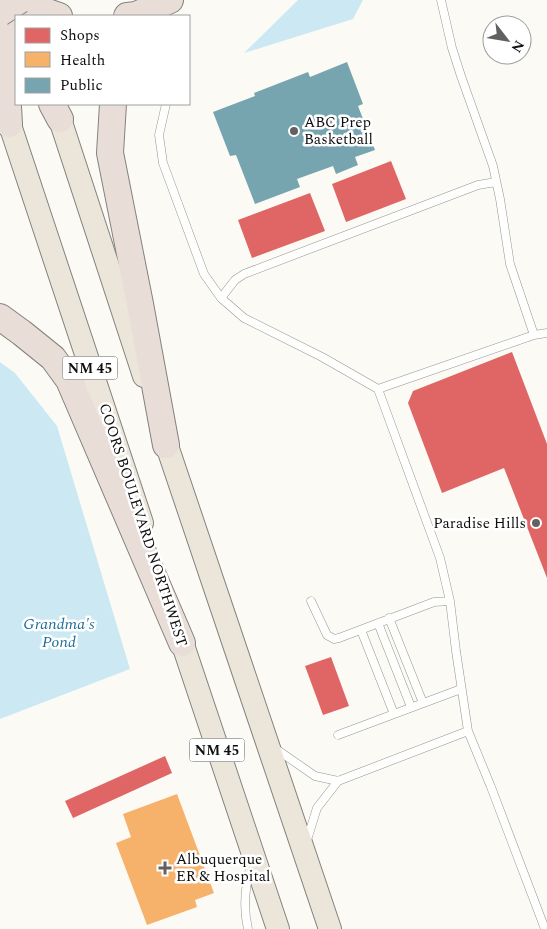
<svg xmlns="http://www.w3.org/2000/svg" width="547" height="929" viewBox="0 0 547 929" font-family="Spectral,serif">
	<style>
		.water { fill: #cce9f3 }
		.shops { fill: #e06666 }
		.health { fill: #f6b26b }
		.public { fill: #76a5af }
		.lines { fill: none; stroke-linecap: round; stroke-linejoin: round }
		.service-casing { stroke: #959592; stroke-width: 9 }
		.primary-casing { stroke: #83827f; stroke-width: 24 }
		.motorway-casing { stroke: #83827f; stroke-width: 28 }
		.service { stroke: #fefefd; stroke-width: 8 }
		.primary { stroke: #ece6da; stroke-width: 22 }
		.motorway { stroke: #e8ded7; stroke-width: 26 }
		.motorway-bridge-casing { stroke: #83827f; stroke-width: 28; stroke-linecap: butt }
		.motorway-bridge { stroke: #e8ded7; stroke-width: 26 }
		.poi-dot { fill: #62615f; stroke: #fff; stroke-width: 2 }
		.labels { text-anchor: middle; dominant-baseline: central; stroke-width: 5; stroke-linejoin: round; paint-order: stroke }
		.shield { fill: #fff; stroke: #575757; stroke-width: 1 }
		.shield-label { font-size: 14px; font-weight: bold; fill: #0f0f0f }
		.poi-label { font-size: 15px; fill: #0f0f0f; stroke: #fff; text-anchor: start }
		.street-label { font-size: 15px; fill: #0f0f0f; stroke: #fff }
		.water-label { font-size: 16px; font-style: italic; fill: #1d6e9b; stroke: #fff }
	</style>
	<rect width="100%" height="100%" fill="#fbfaf4"/>
	<path class="water" d="M 298,0 L 363,0 L 353,19 L 244,53 Z
		M 0,362 L 15,373 L 57,426 L 130,669 L 0,719 Z"/>
	<path class="shops" d="M 391,161 L 406,199 L 346,222 L 332,184 Z
		M 310,193 L 325,231 L 252,258 L 238,220 Z
		M 512,352 L 547,444 L 547,578 L 504,468 L 442,493 L 408,403 L 413,391 Z
		M 331,657 L 349,706 L 323,715 L 305,666 Z
		M 165,756 L 172,773 L 73,818 L 65,801 Z"/>
	<path class="health" d="M 177,794 L 214,893 L 195,900 L 197,907 L 147,925 L 116,843 L 131,837 L 123,814 Z"/>
	<path class="public" d="M 347,62 L 363,104 L 358,106 L 375,150 L 355,157 L 358,165 L 336,174 L 333,166 L 297,179 L 300,187 L 255,204 L 236,155 L 230,156 L 213,112 L 255,96 L 254,93 L 308,72 L 310,77 Z"/>
	<g class="lines">
		<g class="service-casing">
			<path id="service" d="M 441,0 L 452,48 L 461,76 L 493,166 L 500,199 L 510,264 L 534,335
				M 166,104 L 159,135 L 163,163 L 204,274 L 221,298 L 244,318 L 322,357 L 378,389 L 440,558 L 450,601 L 456,651 L 468,731 L 491,787 L 545,929
				M 221,298 L 235,280 L 244,274 L 478,185 L 496,182
				M 378,389 L 534,335 L 547,333
				M 311,601 L 327,635 L 334,639 L 339,638 L 434,602 L 450,601
				M 389,618 L 423,703
				M 378,623 L 411,707
				M 361,630 L 394,714
				M 338,735 L 461,689
				M 276,749 L 315,776 L 338,781 L 468,731
				M 307,840 L 317,808 L 338,781
				M 248,929 C 243,908 245,886 251,865"/>
		</g>
		<g class="primary-casing">
			<path id="primary" d="M 55,104 L 144,376
				M 4,107 L 142,523
				M 161,428 L 330,929
				M 177,627 L 278,929"/>
		</g>
		<g class="motorway-casing">
			<path id="motorway" d="M 2,0 L 9,124
				M 19,0 L 24,4 L 59,16
				M 127,16 L 136,15 L 170,0
				M 52,104 L 60,119
				M 113,104 L 110,153 L 140,304 L 166,445
				M 0,317 L 22,333 L 53,358 L 69,380 L 182,643"/>
		</g>
		<use href="#service" class="service"/>
		<use href="#primary" class="primary"/>
		<use href="#motorway" class="motorway"/>
		<g class="motorway-bridge-casing">
			<path id="motorway-bridge" d="M 0,13 L 20,0"/>
		</g>
		<use href="#motorway-bridge" class="motorway-bridge"/>
	</g>
	<g class="poi-dot">
		<circle cx="294" cy="131" r="5"/>
		<circle cx="536" cy="523" r="5"/>
		<path d="M162.5 860.5h5v5h5v5h-5v5h-5v-5h-5v-5h5z"/>
	</g>
	<g class="labels">
		<g class="shield">
			<rect x="62.5" y="356.5" width="55" height="23" rx="4"/>
			<rect x="189.5" y="738.5" width="55" height="23" rx="4"/>
		</g>
		<g class="shield-label">
			<text x="90" y="368">NM 45</text>
			<text x="217" y="750">NM 45</text>
		</g>
		<g class="poi-label">
			<text x="304" y="122">ABC Prep<tspan x="304" dy="17">Basketball</tspan></text>
			<text x="526" y="523" text-anchor="end">Paradise Hills</text>
			<text x="176" y="859">Albuquerque<tspan x="176" dy="17">ER &amp; Hospital</tspan></text>
		</g>
		<g class="street-label">
			<text transform="translate(143 525) rotate(72)">COORS BOULEVARD NORTHWEST</text>
		</g>
		<g class="water-label">
			<text x="59" y="624">Grandma's<tspan x="59" dy="18">Pond</tspan></text>
		</g>
	</g>
	<rect x="15" y="15" width="175" height="90" fill="#ffffff" stroke="#9f9f9f"/>
	<rect x="25" y="28" width="25" height="15" fill="#e06666" stroke="#9f9f9f"/>
	<text x="60" y="40" font-size="15" fill="#0f0f0f">Shops</text>
	<rect x="25" y="52" width="25" height="15" fill="#f6b26b" stroke="#9f9f9f"/>
	<text x="60" y="65" font-size="15" fill="#0f0f0f">Health</text>
	<rect x="25" y="78" width="25" height="15" fill="#76a5af" stroke="#9f9f9f"/>
	<text x="60" y="90" font-size="15" fill="#0f0f0f">Public</text>
	<g transform="translate(507 40) rotate(121)"><circle r="24" fill="#ffffff" stroke="#9f9f9f"/>
	<path d="M0-4L9 19L0 12L-9 19Z" fill="#62615f"/>
	<text y="-8" font-size="14" font-weight="bold" text-anchor="middle" fill="#0f0f0f">N</text>
	</g>
</svg>
